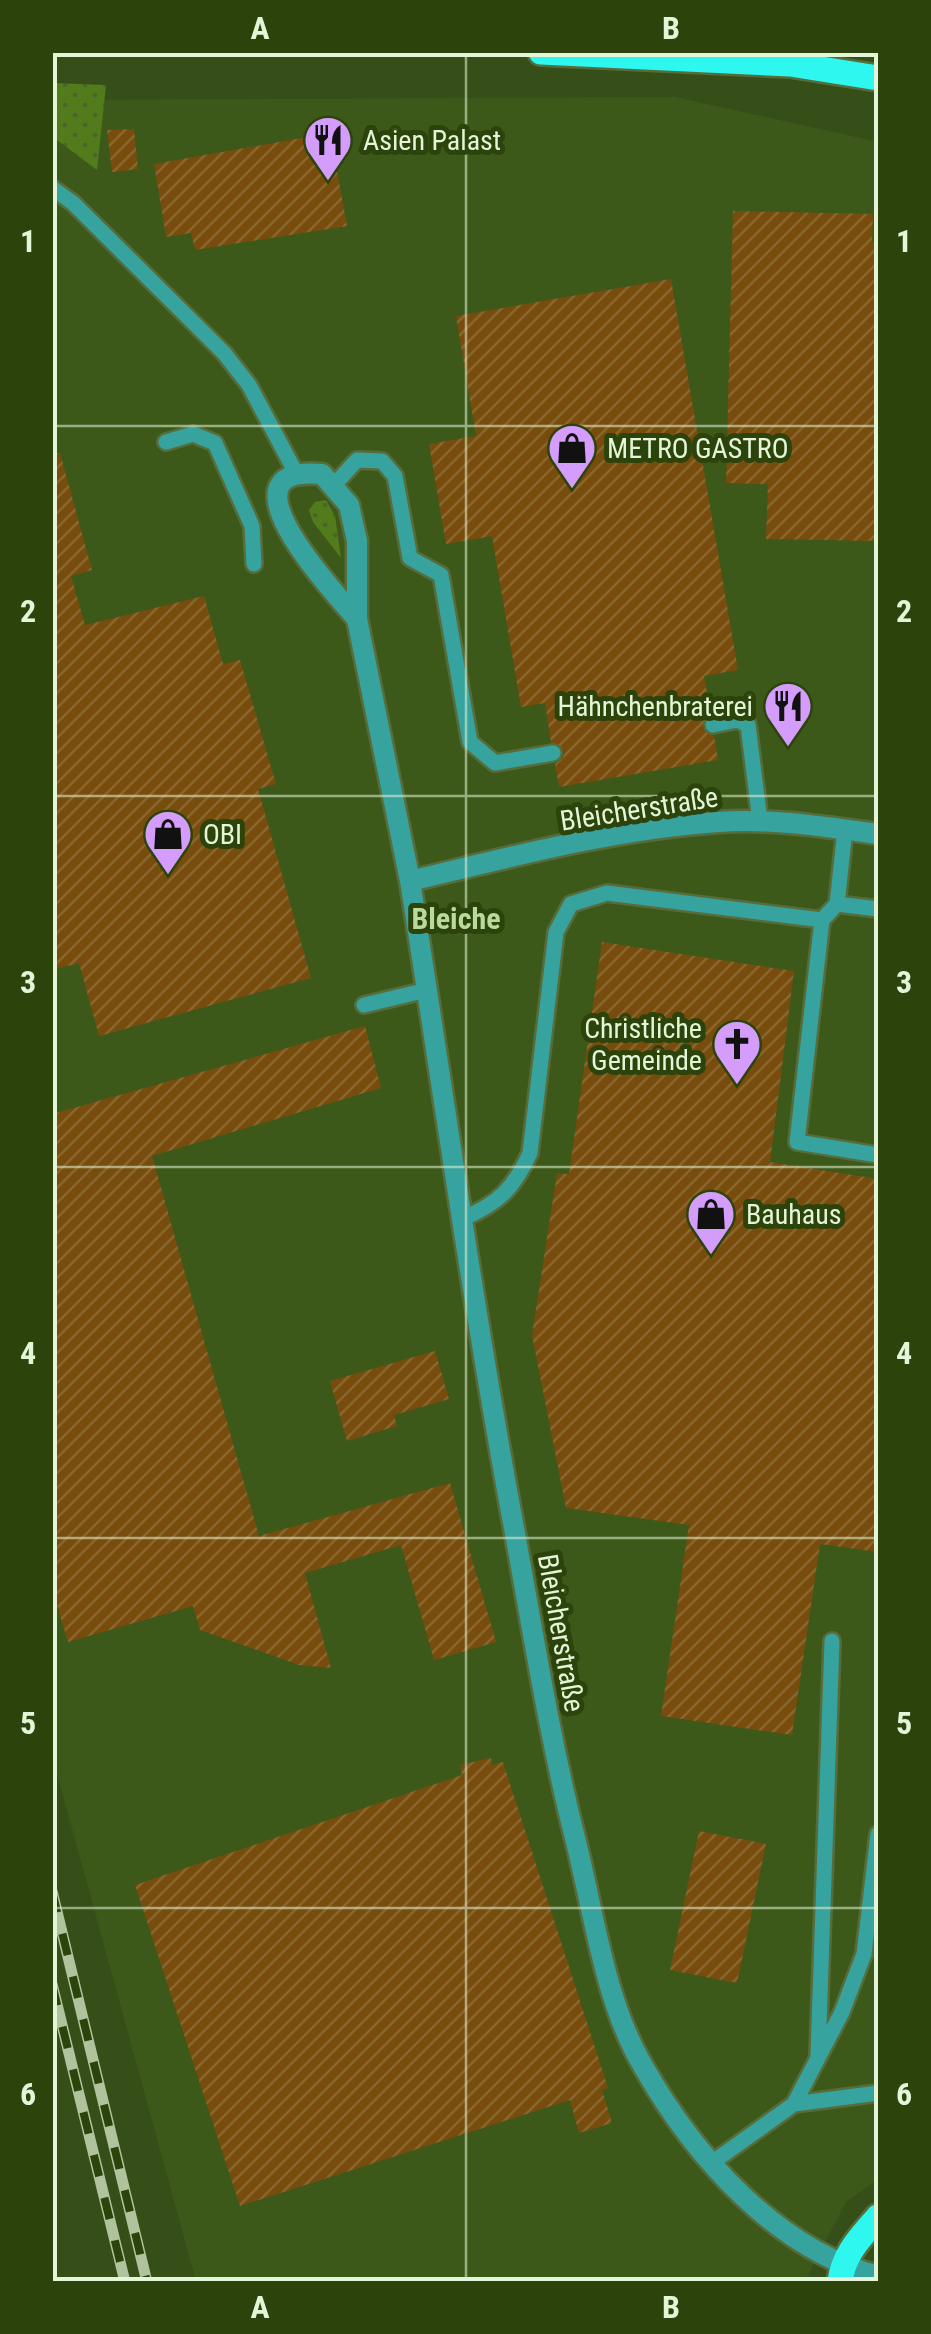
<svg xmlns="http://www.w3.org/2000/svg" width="931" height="2334" viewBox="0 0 931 2334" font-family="'Roboto Condensed',sans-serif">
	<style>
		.built { fill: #3d591a }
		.grass { fill: url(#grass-dots) }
		.building { fill: url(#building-hatch) }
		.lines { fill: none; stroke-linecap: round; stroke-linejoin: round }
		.lane-casing { stroke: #566d3b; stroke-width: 20 }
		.street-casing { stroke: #566d3b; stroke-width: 25 }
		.primary-casing { stroke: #566d3b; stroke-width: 30 }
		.lane { stroke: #37a39e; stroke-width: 15 }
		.street { stroke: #37a39e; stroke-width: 20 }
		.primary { stroke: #2df7ef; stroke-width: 25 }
		.rail-casing { stroke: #b0c39d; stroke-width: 11 }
		.rail { stroke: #2c440c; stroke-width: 8; stroke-dasharray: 22; stroke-linecap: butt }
		.grid { fill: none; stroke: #e5f5d7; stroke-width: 2.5; stroke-opacity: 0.55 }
		.labels { text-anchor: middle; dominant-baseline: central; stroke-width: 10; stroke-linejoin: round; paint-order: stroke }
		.poi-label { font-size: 28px; fill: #e5f5d7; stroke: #2c440c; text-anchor: start }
		.street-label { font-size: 28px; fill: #e5f5d7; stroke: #2c440c }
		.neighbourhood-label { font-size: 30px; font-weight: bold; fill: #bad99d; stroke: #2c440c }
		.neatline { fill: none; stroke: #e5f5d7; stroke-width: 4 }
		.grid-label { font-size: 32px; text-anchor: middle; font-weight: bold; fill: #e5f5d7 }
	</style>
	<defs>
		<pattern id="grass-dots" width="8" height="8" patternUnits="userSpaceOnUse" patternTransform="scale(2.5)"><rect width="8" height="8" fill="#527c1b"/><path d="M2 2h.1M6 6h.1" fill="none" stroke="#4c632e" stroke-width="1.8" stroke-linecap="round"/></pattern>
		<pattern id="building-hatch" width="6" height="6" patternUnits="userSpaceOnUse" patternTransform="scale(2.5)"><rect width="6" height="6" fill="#774c0c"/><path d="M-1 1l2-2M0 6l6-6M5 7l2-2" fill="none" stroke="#8a662f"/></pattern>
	</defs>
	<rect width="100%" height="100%" fill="#364f19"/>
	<path class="built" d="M 675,97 L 878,142 L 878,2179 L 846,2202 L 805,2281 L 196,2281 L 53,1759 L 52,100 Z"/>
	<path class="grass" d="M 53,83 L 106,85 L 97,170 L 53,137 Z
		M 326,500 L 335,516 L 341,558 L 313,522 L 309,510 L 315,502 Z"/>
	<path class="building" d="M 134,129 L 138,169 L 112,172 L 107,130 Z
		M 330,133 L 347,226 L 195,250 L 191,233 L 166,237 L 154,164 Z
		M 733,211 L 873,214 L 872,242 L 878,242 L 878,541 L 766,539 L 768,484 L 726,483 Z
		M 671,279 L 738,670 L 704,676 L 711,714 L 702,726 L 714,736 L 718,760 L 559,787 L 555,764 L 563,758 L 564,750 L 551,742 L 545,703 L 521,707 L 492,536 L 446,544 L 429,444 L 476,436 L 456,316 Z
		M 60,453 L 92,570 L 71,576 L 85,625 L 204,596 L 223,664 L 240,660 L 276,784 L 258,789 L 311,978 L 99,1036 L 79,963 L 52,970 L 52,454 Z
		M 602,942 L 794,971 L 770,1162 L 878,1179 L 878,1552 L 820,1544 L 792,1735 L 661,1716 L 689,1525 L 566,1508 L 532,1335 L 557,1173 L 569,1174 Z
		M 365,1026 L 381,1088 L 152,1156 L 259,1536 L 450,1483 L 496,1642 L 434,1660 L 401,1545 L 305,1573 L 331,1668 L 299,1665 L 200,1630 L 193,1606 L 68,1642 L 52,1589 L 52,1114 Z
		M 435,1351 L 449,1399 L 394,1415 L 397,1426 L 347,1441 L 330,1381 Z
		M 491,1758 L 492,1765 L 503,1762 L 608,2088 L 602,2090 L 612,2123 L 579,2133 L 570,2100 L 240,2206 L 135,1885 L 462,1775 L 460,1765 Z
		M 699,1831 L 766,1844 L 737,1983 L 670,1970 Z"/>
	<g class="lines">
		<g class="lane-casing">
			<path id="lane" d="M 52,188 L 73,203 L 224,353 L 249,385 L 297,475
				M 166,442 L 193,434 L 215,443 L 252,526 L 254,564
				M 335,484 L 357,460 L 382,461 L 395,476 L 410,558 L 441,575 L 470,742 L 495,763 L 553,753
				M 713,725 L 737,720 L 748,725 L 760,821
				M 845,830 L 837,904 L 822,920 L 797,1142 L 878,1155
				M 837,904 L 878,909
				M 364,1005 L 427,990
				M 464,1218 C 499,1203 514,1188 530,1153 L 556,932 L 571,904 L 607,893 L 822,920
				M 818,2055 L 832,1641
				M 794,2104 L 878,2093
				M 713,2162 L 794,2104 L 842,2012 L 864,1954 L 878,1834"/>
		</g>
		<g class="street-casing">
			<path id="street" d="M 357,619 C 335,593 213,464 322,474 L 349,505 L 357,541 L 357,619 L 410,881
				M 878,834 C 826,827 772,818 718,822 C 615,829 511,857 410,881 C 444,1097 474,1313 514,1528 C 533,1632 549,1735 575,1838 C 594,1912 604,2000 643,2066 C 694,2156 776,2249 878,2276"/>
		</g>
		<g class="primary-casing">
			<path id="primary" d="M 541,52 L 790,64 L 878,78
				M 840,2282 C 843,2254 861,2237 878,2217"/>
		</g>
		<use href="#lane" class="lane"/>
		<use href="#street" class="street"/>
		<use href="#primary" class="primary"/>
		<g class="rail-casing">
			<path id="rail" d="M 52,1891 L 147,2282
				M 52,1984 L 125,2282"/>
		</g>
		<use href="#rail" class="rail"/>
	</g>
	<path class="grid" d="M 466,52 L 466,2282M 52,426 L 878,426M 52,796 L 878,796M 52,1167 L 878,1167M 52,1538 L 878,1538M 52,1908 L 878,1908"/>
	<defs>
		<g id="restaurant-pin" transform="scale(2.5)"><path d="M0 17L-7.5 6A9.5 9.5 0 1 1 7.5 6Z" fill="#d49cfb" stroke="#2c440c"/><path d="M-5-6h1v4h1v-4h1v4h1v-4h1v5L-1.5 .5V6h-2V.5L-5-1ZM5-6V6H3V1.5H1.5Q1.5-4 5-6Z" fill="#111"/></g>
		<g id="shop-pin" transform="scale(2.5)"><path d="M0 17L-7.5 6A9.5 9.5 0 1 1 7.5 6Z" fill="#d49cfb" stroke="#2c440c"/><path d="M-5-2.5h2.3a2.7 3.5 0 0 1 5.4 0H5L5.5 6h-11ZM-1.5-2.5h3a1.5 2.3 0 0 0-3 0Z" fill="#111"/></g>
		<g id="church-pin" transform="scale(2.5)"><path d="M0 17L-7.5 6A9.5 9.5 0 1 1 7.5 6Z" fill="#d49cfb" stroke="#2c440c"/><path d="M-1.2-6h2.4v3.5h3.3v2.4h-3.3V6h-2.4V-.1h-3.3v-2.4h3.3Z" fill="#111"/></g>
	</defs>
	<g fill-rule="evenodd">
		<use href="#restaurant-pin" x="328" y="140"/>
		<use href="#shop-pin" x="572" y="448"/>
		<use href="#restaurant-pin" x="788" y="706"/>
		<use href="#shop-pin" x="168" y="834"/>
		<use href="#church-pin" x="737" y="1044"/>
		<use href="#shop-pin" x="711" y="1214"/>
	</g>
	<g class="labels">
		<g class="poi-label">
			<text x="363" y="140">Asien Palast</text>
			<text x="607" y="448">METRO GASTRO</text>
			<text x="753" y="706" text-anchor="end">Hähnchenbraterei</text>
			<text x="203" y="834">OBI</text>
			<text x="702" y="1028" text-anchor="end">Christliche<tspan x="702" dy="32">Gemeinde</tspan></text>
			<text x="746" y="1214">Bauhaus</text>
		</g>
		<g class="street-label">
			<text transform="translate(639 809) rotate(-9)">Bleicherstraße</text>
			<text transform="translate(561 1633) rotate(80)">Bleicherstraße</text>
		</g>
		<g class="neighbourhood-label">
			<text x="456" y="918">Bleiche</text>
		</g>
	</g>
	<rect width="931" height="2334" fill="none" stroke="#2c440c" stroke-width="110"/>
	<rect x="55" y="55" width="821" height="2224" class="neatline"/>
	<g class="grid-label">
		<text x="260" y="39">A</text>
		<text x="671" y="39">B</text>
		<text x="28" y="252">1</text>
		<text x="904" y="252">1</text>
		<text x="28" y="622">2</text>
		<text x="904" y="622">2</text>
		<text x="28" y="993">3</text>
		<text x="904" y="993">3</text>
		<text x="28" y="1364">4</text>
		<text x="904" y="1364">4</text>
		<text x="28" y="1734">5</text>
		<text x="904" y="1734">5</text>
		<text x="28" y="2105">6</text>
		<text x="904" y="2105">6</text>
		<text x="260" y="2318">A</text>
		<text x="671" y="2318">B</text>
	</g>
</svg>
